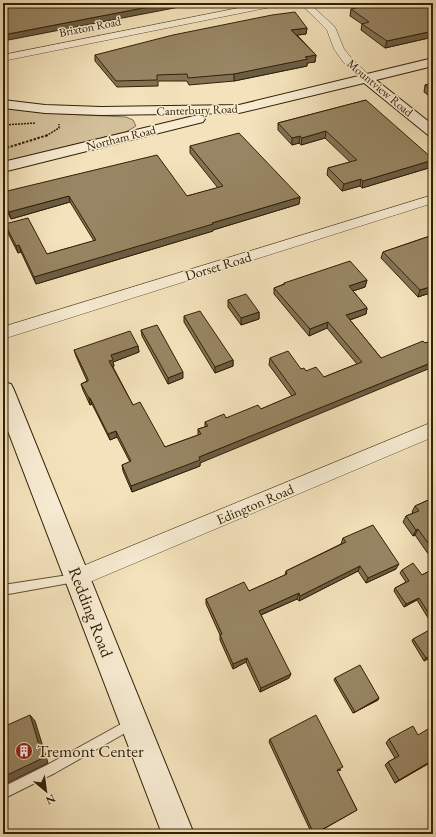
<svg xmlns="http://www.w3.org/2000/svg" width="436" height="837" viewBox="0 0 436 837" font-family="'EB Garamond',serif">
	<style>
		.green { fill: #d3c19c; stroke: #847050 }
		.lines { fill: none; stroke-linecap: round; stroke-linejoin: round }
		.lane-casing { stroke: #645032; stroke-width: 2 }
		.street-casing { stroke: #645032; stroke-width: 1 }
		.secondary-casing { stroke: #342004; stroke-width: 2 }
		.path-far1 { stroke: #342004; stroke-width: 1.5; stroke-dasharray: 2 1; stroke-linecap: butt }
		.path { stroke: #342004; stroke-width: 2; stroke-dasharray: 2.5 1.5; stroke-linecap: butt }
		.lane { fill: #f7ecd3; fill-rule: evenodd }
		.street { fill: #f7ecd3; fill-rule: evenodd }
		.secondary { fill: #f7ecd3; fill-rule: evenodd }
		.wall { fill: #827255; stroke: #342004 }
		.shaded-wall { fill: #6a5d45; stroke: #342004 }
		.building { fill: #978563; stroke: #342004 }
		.labels { text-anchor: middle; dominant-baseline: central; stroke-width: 3; stroke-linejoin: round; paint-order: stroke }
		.far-street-label { font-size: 12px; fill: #342004; stroke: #f7ecd3 }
		.street-label { font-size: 14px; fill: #342004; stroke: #f7ecd3 }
		.near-street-label { font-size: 17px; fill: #342004; stroke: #f7ecd3 }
		.near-poi-label { font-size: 17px; fill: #342004; stroke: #f7ecd3; text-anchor: start }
	</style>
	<rect width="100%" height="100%" fill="#f3e2bb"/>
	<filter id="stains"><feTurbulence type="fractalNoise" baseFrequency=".005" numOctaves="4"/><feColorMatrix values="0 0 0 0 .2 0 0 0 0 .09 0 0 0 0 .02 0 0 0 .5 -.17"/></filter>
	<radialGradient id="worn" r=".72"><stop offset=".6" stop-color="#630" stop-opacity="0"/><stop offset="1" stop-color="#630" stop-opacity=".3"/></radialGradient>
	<path class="green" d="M 3,108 L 65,114 L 126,117 L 133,120 L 136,126 L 126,132 L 3,162 Z"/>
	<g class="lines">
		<g class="lane-casing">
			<path id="lane" d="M 75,574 L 78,575 L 80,578 L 78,581 L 75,582 L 3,595 L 3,585 Z
				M 130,719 L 134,720 L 135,724 L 134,728 L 55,773 L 3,799 L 3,787 L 47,765 Z"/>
		</g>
		<g class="street-casing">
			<path id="street" d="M 263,3 L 280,3 L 276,6 L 3,61 L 3,55 Z
				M 300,3 L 309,3 L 335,27 L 344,49 L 352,59 L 370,76 L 371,78 L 370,80 L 362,80 L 344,63 L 334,49 L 327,30 Z
				M 433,195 L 433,203 L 3,339 L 3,327 Z
				M 433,422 L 433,437 L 78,587 L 71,585 L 68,578 L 71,571 Z"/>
		</g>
		<g class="secondary-casing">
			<path id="secondary" d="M 433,58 L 433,66 L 376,80 L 433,125 L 433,136 L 428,135 L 364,83 L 239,113 L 101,115 L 45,113 L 3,108 L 3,100 L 45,105 L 101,107 L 239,105 Z
				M 198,115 L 203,116 L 205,119 L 203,122 L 3,172 L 3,162 Z
				M 3,382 L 11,384 L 14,390 L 194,834 L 162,834 L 3,418 Z"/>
		</g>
		<path class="path-far1" d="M 3,125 L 36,123
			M 46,136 L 59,128 L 59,124"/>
		<path class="path" d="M 3,149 L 48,135"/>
		<use href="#lane" class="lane"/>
		<use href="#street" class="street"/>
		<use href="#secondary" class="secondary"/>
	</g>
	<path class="wall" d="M 355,3 L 433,3 L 433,37 L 385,48 L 361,30 L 362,24 L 350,16 L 351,9 L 354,8 Z
		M 307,28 L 306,34 L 297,35 L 316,55 L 315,62 L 307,63 L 307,66 L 234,81 L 189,85 L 187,81 L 158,81 L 158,86 L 117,87 L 95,61 L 95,55 Z
		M 433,83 L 433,99 L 424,92 L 425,85 Z
		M 366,100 L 432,167 L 362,188 L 360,186 L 342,191 L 327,175 L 328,168 L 350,162 L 325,138 L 301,145 L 299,143 L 292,145 L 278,130 L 278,123 Z
		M 190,146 L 300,197 L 299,204 L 213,230 L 213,231 L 36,284 L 21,252 L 18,253 L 7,231 L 5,224 L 47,254 L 94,241 L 70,202 L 11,219 L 3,203 L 3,192 L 187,196 L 218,188 L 190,153 Z
		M 433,235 L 433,292 L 418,297 L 381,258 L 383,252 Z
		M 367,280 L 365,287 L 353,291 L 367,308 L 366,314 L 350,320 L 381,358 L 200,463 L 200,466 L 132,492 L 123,471 L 122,465 L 130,462 L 117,437 L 110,440 L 92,404 L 90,405 L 83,390 L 81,384 L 87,381 L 76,356 L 74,350 L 138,346 L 139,352 L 113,362 L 114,366 L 113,367 L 133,405 L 165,447 L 198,435 L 198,429 L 205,427 L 205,422 L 226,418 L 261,409 L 292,396 L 269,365 L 270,358 L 301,369 L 324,377 L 357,364 L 327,328 L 309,336 L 274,294 L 274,288 L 284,284 L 284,283 Z
		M 228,300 L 259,312 L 259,319 L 241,325 L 228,307 Z
		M 184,316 L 233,360 L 233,366 L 215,373 L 184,322 Z
		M 141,330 L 183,378 L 168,384 L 142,336 Z
		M 433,498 L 433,557 L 431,558 L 415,535 L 413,536 L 403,522 L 406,516 L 413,513 L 412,512 L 415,506 Z
		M 343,538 L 396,569 L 366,583 L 358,571 L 299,601 L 297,599 L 261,615 L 289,678 L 260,692 L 246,662 L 233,669 L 220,640 L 220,635 L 206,604 L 206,599 L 249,591 L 285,575 L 286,571 L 341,544 Z
		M 433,569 L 433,626 L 417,600 L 404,607 L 394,591 L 395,588 L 406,582 L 400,573 L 402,570 L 422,575 Z
		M 413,639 L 433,656 L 424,661 L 412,641 Z
		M 335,678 L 378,700 L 353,713 L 334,680 Z
		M 270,739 L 341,770 L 337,771 L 357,810 L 315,834 L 312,834 L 269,742 Z
		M 389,739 L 433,761 L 395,783 L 385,765 L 388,762 L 395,758 L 386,743 Z"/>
	<path class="shaded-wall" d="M 169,3 L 200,3 L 3,41 L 3,35 Z
		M 307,28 L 306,34 L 290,36 L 291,30 Z
		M 433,31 L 433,37 L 385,48 L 387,41 Z
		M 316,55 L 315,62 L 307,63 L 307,66 L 234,81 L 234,74 L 305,57 Z
		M 326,131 L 325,138 L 301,145 L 302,138 Z
		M 300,136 L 299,143 L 292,145 L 292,138 Z
		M 433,160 L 432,167 L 362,188 L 363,181 Z
		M 361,179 L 360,186 L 342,191 L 344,184 Z
		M 69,196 L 70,202 L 11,219 L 9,212 Z
		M 300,197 L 299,204 L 213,230 L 213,231 L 36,284 L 34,277 L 212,223 Z
		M 19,245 L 21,252 L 18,253 L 16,246 Z
		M 367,280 L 365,287 L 347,293 L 349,286 Z
		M 433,286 L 433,292 L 418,297 L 420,290 Z
		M 367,308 L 366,314 L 344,322 L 346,315 Z
		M 259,312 L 259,319 L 241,325 L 241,318 Z
		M 328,322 L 327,328 L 309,336 L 310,329 Z
		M 138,346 L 139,352 L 113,362 L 114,366 L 111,367 L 109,361 L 111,355 Z
		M 233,360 L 233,366 L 215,373 L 215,367 Z
		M 433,362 L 433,367 L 200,463 L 200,466 L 132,492 L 131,486 L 199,457 Z
		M 183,372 L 183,378 L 168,384 L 168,378 Z
		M 89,398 L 90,398 L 92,404 L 90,405 Z
		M 116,431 L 117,437 L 110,440 L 108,434 Z
		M 418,529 L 415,535 L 413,536 L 416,530 Z
		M 399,564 L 396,569 L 366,583 L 368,578 Z
		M 360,566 L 358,571 L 299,601 L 300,596 Z
		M 299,593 L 297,599 L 258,616 L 259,611 Z
		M 419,598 L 417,600 L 404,607 L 406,604 Z
		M 433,655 L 433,656 L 424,661 L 426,658 Z
		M 247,658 L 246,662 L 233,669 L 233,664 Z
		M 291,674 L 289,678 L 260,692 L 261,688 Z
		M 379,698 L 378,700 L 353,713 L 355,712 Z
		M 30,715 L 35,721 L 48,763 L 3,785 L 3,777 Z
		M 433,760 L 433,761 L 395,783 L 399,780 Z"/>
	<path class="building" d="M 3,3 L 169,3 L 3,35 Z
		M 355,3 L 433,3 L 433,31 L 387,41 L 362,24 L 369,22 L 351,9 L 360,7 Z
		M 295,12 L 307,28 L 291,30 L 316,55 L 305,57 L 308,59 L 234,74 L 188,78 L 187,74 L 157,75 L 157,80 L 116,81 L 95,55 L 173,35 L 272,15 Z
		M 433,83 L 433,91 L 425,85 Z
		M 366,100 L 433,159 L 433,160 L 363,181 L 361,179 L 344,184 L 328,168 L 357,160 L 326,131 L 302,138 L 300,136 L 292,138 L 278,123 Z
		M 239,133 L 300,197 L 212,223 L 213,224 L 34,277 L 19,245 L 16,246 L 5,224 L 28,218 L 47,254 L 96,240 L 69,196 L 9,212 L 3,200 L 3,192 L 157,155 L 187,196 L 223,186 L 190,146 Z
		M 433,235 L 433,286 L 420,290 L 383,252 Z
		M 350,261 L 367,280 L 349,286 L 367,308 L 346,315 L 381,358 L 423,341 L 425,343 L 433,340 L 433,362 L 199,457 L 200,460 L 131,486 L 122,465 L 131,461 L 116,431 L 108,434 L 90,398 L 89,398 L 81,384 L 88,381 L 88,379 L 74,350 L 130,331 L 138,346 L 111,355 L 113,360 L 109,361 L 133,405 L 140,402 L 165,447 L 201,434 L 198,429 L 208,426 L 205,422 L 224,414 L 226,418 L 258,405 L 261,409 L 296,394 L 270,358 L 288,351 L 301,369 L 304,368 L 306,371 L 316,367 L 324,377 L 362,362 L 328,322 L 310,329 L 274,288 L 285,284 L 284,283 Z
		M 246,294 L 259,312 L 241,318 L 228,300 Z
		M 200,311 L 233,360 L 215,367 L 184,316 Z
		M 157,325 L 183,372 L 168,378 L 141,330 Z
		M 433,498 L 433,550 L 418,529 L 416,530 L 406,516 L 419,511 L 415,506 Z
		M 373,525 L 399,564 L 368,578 L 360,566 L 300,596 L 299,593 L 259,611 L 291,674 L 261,688 L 247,658 L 233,664 L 220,635 L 222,634 L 206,599 L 244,582 L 249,591 L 287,574 L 286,571 L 346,542 L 343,538 Z
		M 413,563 L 422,575 L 433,569 L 433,620 L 419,598 L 406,604 L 395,588 L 409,581 L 402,570 Z
		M 433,628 L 433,655 L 426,658 L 413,639 Z
		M 360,665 L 379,698 L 355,712 L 335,678 Z
		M 30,715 L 43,758 L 3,777 L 3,727 Z
		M 316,715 L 343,767 L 337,770 L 357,810 L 314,834 L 270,739 Z
		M 413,726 L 418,735 L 433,726 L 433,760 L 399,780 L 388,762 L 399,756 L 389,739 Z"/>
	<defs>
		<g id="building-disc" transform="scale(0.9)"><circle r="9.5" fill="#8f2418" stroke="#f7ecd3"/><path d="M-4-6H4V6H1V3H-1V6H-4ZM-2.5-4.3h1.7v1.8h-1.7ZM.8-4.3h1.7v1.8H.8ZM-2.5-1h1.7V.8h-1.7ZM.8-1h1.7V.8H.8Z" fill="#fff"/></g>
	</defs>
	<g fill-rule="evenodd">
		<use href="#building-disc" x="24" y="751"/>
	</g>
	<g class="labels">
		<g class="far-street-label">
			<text transform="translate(90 27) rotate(-11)">Brixton Road</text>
			<text transform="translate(380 88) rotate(40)">Mountview Road</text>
			<text transform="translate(197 110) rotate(-2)">Canterbury Road</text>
			<text transform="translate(121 138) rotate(-14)">Northam Road</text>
		</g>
		<g class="street-label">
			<text transform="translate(218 266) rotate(-17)">Dorset Road</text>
			<text transform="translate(255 504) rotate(-23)">Edington Road</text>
		</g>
		<g class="near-street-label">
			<text transform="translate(91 612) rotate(69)">Redding Road</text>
		</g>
		<g class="near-poi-label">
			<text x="37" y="751">Tremont Center</text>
		</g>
	</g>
	<rect width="436" height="837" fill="none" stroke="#f3e2bb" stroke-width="16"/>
	<rect x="4" y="4" width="428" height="829" fill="none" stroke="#342004" stroke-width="2"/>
	<rect x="8" y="8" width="420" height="821" fill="none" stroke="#342004"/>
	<g transform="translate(46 791) rotate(151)" stroke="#f7ecd3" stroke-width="3" paint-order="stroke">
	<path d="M0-3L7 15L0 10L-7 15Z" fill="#342004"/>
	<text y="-6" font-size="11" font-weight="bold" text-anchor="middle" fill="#342004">N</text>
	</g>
	<rect width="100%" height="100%" filter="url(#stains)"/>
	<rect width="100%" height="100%" fill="url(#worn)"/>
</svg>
